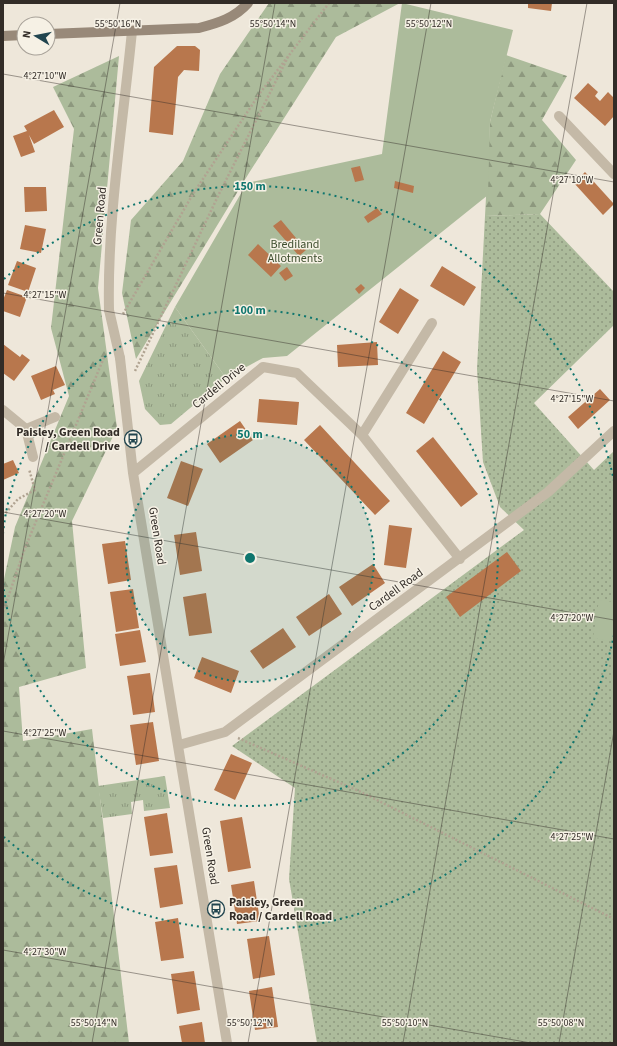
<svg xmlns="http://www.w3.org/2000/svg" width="617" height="1046" viewBox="0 0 617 1046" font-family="'Source Sans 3',sans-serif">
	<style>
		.grass { fill: url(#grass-tufts) }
		.forest { fill: url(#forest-firs) }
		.park { fill: url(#park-dots) }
		.garden { fill: #acbb9b }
		.building { fill: #b8774d }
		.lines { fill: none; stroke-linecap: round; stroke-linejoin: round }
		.path { stroke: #b0a391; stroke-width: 2.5; stroke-dasharray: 2 2; stroke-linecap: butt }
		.street { stroke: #c4b9a7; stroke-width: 10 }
		.secondary { stroke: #988979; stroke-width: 10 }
		.street-bridge { stroke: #c4b9a7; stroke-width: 10 }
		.ticks { fill: none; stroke: #322c27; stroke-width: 1; stroke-opacity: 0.45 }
		.ring { fill: none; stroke: #0f766e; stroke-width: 2; stroke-dasharray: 2 4 }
		.labels { text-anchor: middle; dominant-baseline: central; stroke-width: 3; stroke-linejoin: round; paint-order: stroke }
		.street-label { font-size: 12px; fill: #322c27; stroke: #f6f1e5 }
		.park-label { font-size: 12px; fill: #3d4d2d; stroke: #f6f1e5 }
		.poi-label { font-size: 12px; font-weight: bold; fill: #322c27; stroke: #f6f1e5; text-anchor: end }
		.ticks-label { font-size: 10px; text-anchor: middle; fill: #322c27; stroke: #f6f1e5; stroke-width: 3; stroke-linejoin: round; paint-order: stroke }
		.centre { fill: #0f766e; stroke: #f6f1e5; stroke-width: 2 }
		.ring-label { font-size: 12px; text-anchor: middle; font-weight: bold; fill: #0f766e; stroke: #f6f1e5; stroke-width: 3; stroke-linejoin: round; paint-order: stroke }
	</style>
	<defs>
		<pattern id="grass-tufts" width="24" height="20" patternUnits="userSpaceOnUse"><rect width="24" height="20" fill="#acbb9b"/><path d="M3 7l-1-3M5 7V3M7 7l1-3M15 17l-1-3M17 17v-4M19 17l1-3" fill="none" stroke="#8d987e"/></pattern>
		<pattern id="forest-firs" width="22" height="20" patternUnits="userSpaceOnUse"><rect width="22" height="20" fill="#acbb9b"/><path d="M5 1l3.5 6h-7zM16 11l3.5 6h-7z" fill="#8d987e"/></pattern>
		<pattern id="park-dots" width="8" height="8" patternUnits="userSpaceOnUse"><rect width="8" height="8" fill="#acbb9b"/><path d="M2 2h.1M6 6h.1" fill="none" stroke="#8d987e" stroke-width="1.8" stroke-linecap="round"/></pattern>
	</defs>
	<rect width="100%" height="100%" fill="#eee7da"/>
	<path class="grass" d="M 175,307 L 226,378 L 171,424 L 160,425 L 145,409 L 139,381 Z
		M 165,776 L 170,808 L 144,811 L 143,800 L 131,802 L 132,814 L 103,818 L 98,786 Z"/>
	<path class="forest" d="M 269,3 L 400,3 L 336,37 L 249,173 L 136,359 L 122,293 L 131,220 L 183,161 L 220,74 Z
		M 506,55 L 567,76 L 542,120 L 576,160 L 540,214 L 485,216 L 490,122 Z
		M 119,56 L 98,288 L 117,428 L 72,521 L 86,668 L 19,687 L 23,741 L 92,729 L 129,1043 L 3,1043 L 3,584 L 15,527 L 69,396 L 51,328 L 74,129 L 53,87 Z"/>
	<path class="park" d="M 540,214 L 614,292 L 614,325 L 534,403 L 594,470 L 614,451 L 614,1043 L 317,1043 L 289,879 L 295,788 L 232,746 L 524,530 L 500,507 L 483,462 L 477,369 L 485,216 Z"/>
	<path class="garden" d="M 402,3 L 513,30 L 490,122 L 488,195 L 287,356 L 263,358 L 226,378 L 175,307 L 247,183 L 382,154 Z
		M 599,600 L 614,602 L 614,642 L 593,638 Z"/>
	<path class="building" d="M 528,3 L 552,3 L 551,11 L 528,8 Z
		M 177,46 L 195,46 L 200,50 L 199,71 L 184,70 L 178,77 L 173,135 L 149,132 L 154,67 Z
		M 588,83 L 598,92 L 595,96 L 600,101 L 608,92 L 614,98 L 614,116 L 605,126 L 574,98 Z
		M 54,110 L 64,127 L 34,144 L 29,135 L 35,152 L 21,157 L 13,136 L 27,131 L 24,126 Z
		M 360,166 L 364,180 L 355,182 L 351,168 Z
		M 585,172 L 614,204 L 603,215 L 574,183 Z
		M 395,181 L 414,186 L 413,193 L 394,188 Z
		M 24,187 L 46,187 L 47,211 L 25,212 Z
		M 377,208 L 382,214 L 368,223 L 364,217 Z
		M 281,220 L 306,250 L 299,256 L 273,226 Z
		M 25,225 L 46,229 L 41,253 L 20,249 Z
		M 258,244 L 281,266 L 271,277 L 248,255 Z
		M 17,261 L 36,268 L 28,292 L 8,285 Z
		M 442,266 L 476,287 L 464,306 L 430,286 Z
		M 287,267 L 293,276 L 285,281 L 279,273 Z
		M 361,284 L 365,288 L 359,294 L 355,289 Z
		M 400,288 L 419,300 L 398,334 L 379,322 Z
		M 7,290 L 27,297 L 20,317 L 3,311 L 3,300 Z
		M 377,342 L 378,365 L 338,367 L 337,345 Z
		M 3,344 L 20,357 L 22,354 L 30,360 L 14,381 L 3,373 Z
		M 443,351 L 461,362 L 424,424 L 406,413 Z
		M 56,366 L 65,385 L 53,390 L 55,394 L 41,400 L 31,376 Z
		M 600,389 L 610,400 L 578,429 L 568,417 Z
		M 259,399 L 299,402 L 297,425 L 257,422 Z
		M 240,421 L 253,440 L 220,463 L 207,444 Z
		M 320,425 L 390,501 L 375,515 L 304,440 Z
		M 433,437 L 478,494 L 461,507 L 416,451 Z
		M 13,460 L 19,473 L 3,480 L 3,464 Z
		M 181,461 L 203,469 L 188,506 L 167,498 Z
		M 389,525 L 412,528 L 406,568 L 384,565 Z
		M 196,532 L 202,571 L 180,575 L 174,535 Z
		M 125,541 L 131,580 L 108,584 L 102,544 Z
		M 507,552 L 521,571 L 460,617 L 446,597 Z
		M 373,564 L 385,583 L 352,606 L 339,587 Z
		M 133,589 L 139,628 L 116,632 L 110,592 Z
		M 206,593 L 212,633 L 189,636 L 183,597 Z
		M 329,594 L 342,614 L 309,636 L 296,617 Z
		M 283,628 L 296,647 L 263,669 L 250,651 Z
		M 140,630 L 146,662 L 120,666 L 115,634 Z
		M 202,657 L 239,671 L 231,693 L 194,678 Z
		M 150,673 L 155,712 L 133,715 L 127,676 Z
		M 153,722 L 159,761 L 136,765 L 130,725 Z
		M 231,754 L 252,763 L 235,800 L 214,790 Z
		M 167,813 L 173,853 L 150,856 L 144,817 Z
		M 242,817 L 251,868 L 228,872 L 220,821 Z
		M 177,865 L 183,904 L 160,908 L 154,868 Z
		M 254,881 L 260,921 L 237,924 L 231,885 Z
		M 178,918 L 184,958 L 161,961 L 155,922 Z
		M 269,936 L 275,975 L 253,979 L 247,939 Z
		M 194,971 L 200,1010 L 177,1014 L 171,974 Z
		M 272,987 L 278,1027 L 255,1030 L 249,991 Z
		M 202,1022 L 205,1043 L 182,1043 L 179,1026 Z"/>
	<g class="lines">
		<path class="path" d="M 123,314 L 193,194 L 260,93 L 329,3
			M 135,371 L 219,194 L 289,55
			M 3,516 L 18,499 L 35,490 L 29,469
			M 3,612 L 25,548 L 105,355
			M 238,738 L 361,792 L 614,919"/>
		<path class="street" d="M 559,116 L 614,174
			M 109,310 C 107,217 123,124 132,31
			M 120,358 L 133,473 L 227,1043
			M 3,410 L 26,429 L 33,457
			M 26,429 L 55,417
			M 362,435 L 432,323
			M 133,473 L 263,367 L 297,373 L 362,435 L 460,559
			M 179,745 L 225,732 L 548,492 L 614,431"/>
		<path class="secondary" d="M 48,34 L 199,28 C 218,23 235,18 248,3
			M 3,36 L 24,35"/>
		<path class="street-bridge" d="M 109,310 L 120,358"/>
	</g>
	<path class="ticks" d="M 3,74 L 614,182M 3,293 L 614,401M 3,512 L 614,620M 3,665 L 120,3M 3,731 L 614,839M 3,950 L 531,1043M 92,1043 L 275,3M 248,1043 L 431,3M 403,1043 L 587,3M 559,1043 L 614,731"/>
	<circle cx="250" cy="558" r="124" fill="#0f766e" fill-opacity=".12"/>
	<g class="ring">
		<circle cx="250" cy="558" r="124"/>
		<path d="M3 534A248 248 0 1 1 3 582"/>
		<path d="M614 635A372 372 0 0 1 4 837M4 279A372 372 0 0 1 614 481"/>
	</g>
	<defs>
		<g id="bus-ring" transform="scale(0.9)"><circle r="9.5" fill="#f6f1e5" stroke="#21454f" stroke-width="1.5"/><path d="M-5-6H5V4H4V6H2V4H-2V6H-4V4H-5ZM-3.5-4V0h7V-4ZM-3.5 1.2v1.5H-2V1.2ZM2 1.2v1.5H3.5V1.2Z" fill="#21454f"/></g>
	</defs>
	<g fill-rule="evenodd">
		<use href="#bus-ring" x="133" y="439"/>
		<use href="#bus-ring" x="216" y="909"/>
	</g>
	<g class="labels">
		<g class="street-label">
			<text transform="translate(100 216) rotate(-85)">Green Road</text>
			<text transform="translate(219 386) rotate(-39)">Cardell Drive</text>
			<text transform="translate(157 536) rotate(81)">Green Road</text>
			<text transform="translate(396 590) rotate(-36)">Cardell Road</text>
			<text transform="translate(210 856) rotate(81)">Green Road</text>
		</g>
		<g class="park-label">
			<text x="295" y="244">Brediland<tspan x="295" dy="14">Allotments</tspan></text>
		</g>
		<g class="poi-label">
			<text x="120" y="432">Paisley, Green Road<tspan x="120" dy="14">/ Cardell Drive</tspan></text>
			<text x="229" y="902" text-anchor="start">Paisley, Green<tspan x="229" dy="14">Road / Cardell Road</tspan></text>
		</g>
	</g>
	<g class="ticks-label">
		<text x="273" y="27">55°50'14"N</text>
		<text x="429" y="27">55°50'12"N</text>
		<text x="118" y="27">55°50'16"N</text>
		<text x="45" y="79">4°27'10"W</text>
		<text x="572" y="183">4°27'10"W</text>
		<text x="45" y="298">4°27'15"W</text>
		<text x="572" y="402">4°27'15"W</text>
		<text x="45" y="517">4°27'20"W</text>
		<text x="572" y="621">4°27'20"W</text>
		<text x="45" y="736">4°27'25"W</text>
		<text x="572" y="840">4°27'25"W</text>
		<text x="45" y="955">4°27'30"W</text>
		<text x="94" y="1026">55°50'14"N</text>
		<text x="250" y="1026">55°50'12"N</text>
		<text x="405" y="1026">55°50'10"N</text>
		<text x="561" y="1026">55°50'08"N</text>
	</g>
	<circle cx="250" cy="558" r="6" class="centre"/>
	<g class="ring-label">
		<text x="250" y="190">150 m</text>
		<text x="250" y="314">100 m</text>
		<text x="250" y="438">50 m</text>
	</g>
	<rect width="617" height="1046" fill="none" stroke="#322c27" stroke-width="8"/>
	<g transform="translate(36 36) rotate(280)"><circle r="19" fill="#f6f1e5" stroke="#a8a299"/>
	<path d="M0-3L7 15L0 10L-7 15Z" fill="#21454f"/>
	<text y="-6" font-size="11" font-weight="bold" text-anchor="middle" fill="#322c27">N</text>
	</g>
</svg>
